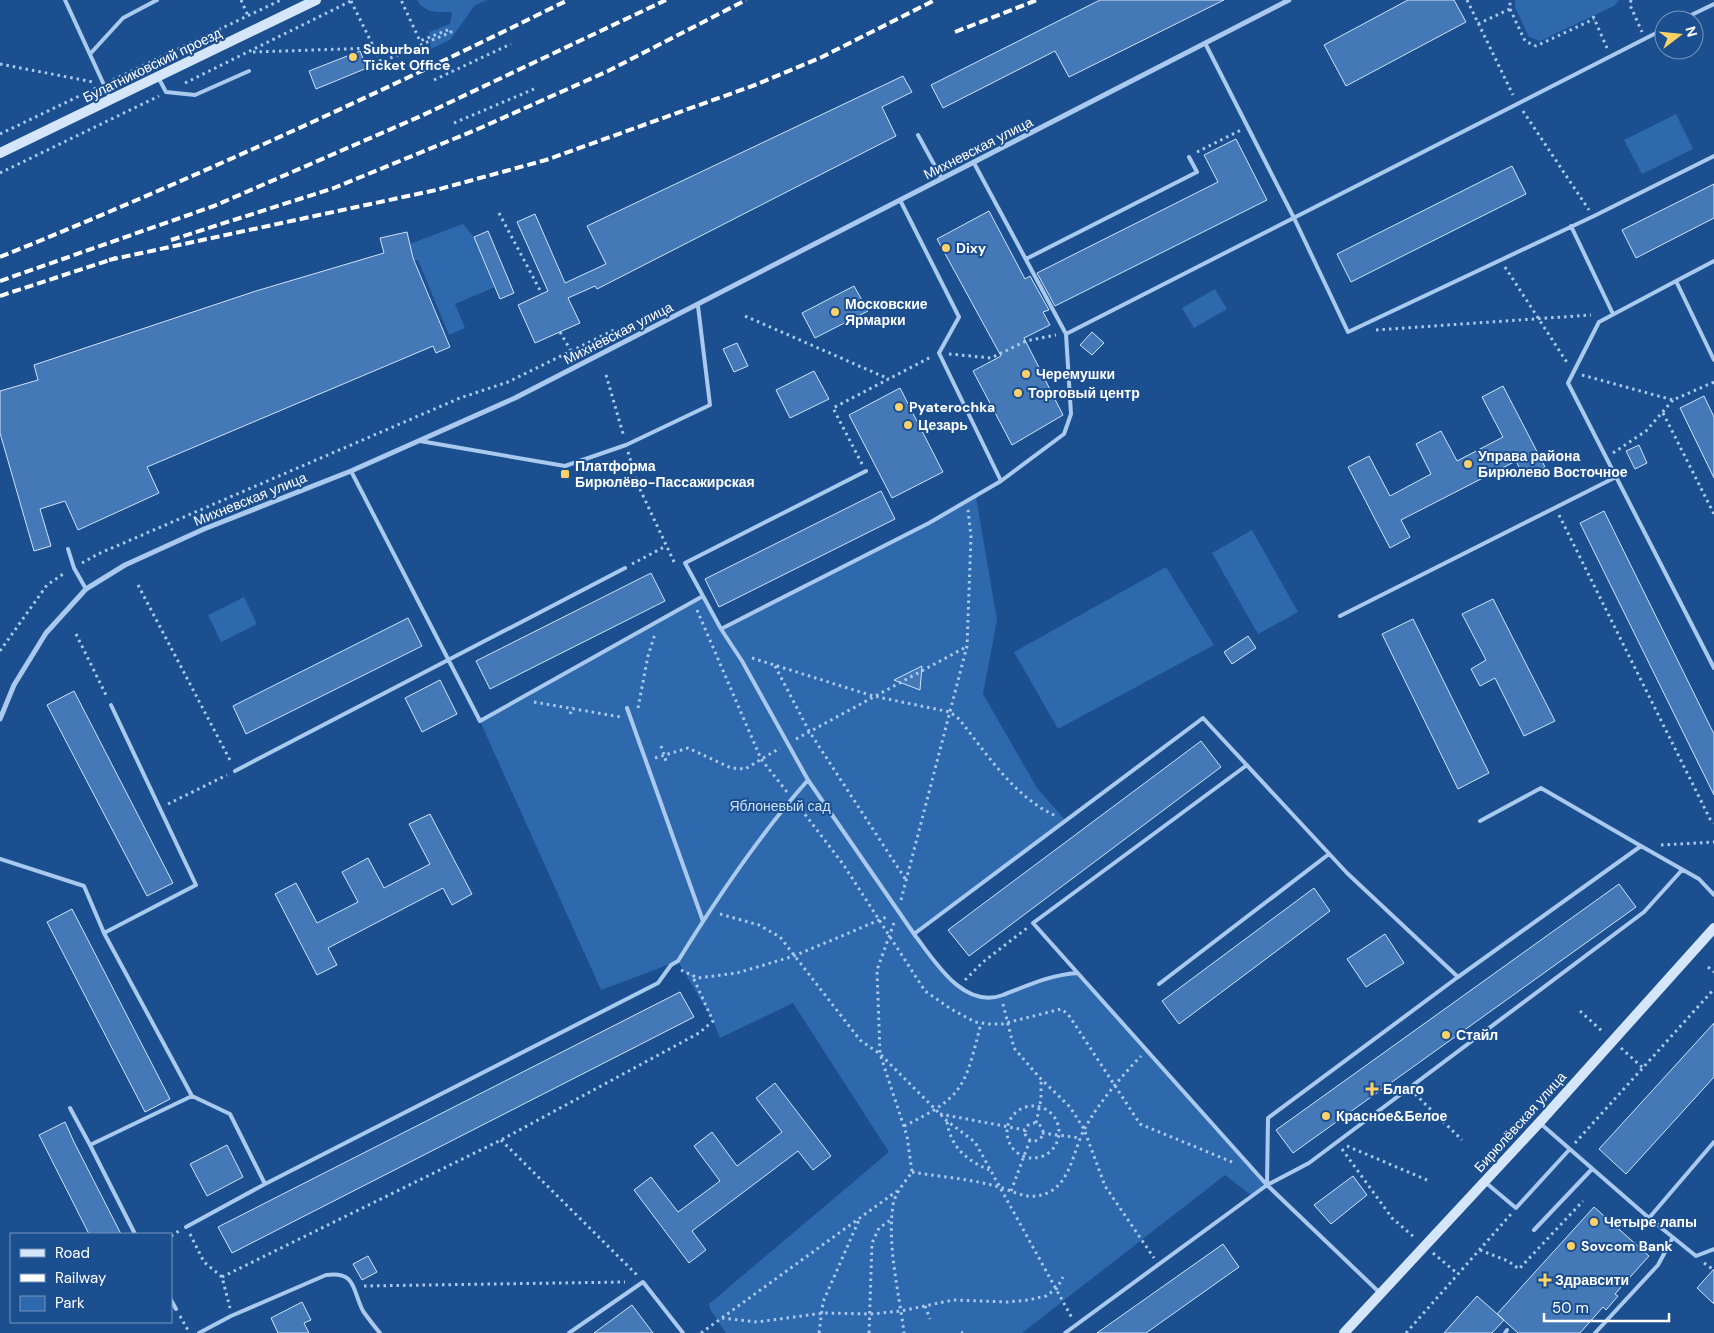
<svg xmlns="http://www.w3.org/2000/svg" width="1714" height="1333" viewBox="0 0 1714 1333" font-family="'DM Sans',sans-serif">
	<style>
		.green { fill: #2e69ad }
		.building { fill: #4478b7; stroke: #cfe3fa }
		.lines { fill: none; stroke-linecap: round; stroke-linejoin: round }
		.path { stroke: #a9c9ee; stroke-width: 3; stroke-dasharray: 2.5 4; stroke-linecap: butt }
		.lane { stroke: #a9c9ee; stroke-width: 4 }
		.street { stroke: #a9c9ee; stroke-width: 5 }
		.secondary { stroke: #d6e6fa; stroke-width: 10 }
		.rail { stroke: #fff; stroke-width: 4; stroke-dasharray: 9 4; stroke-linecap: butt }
		.poi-dot { fill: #ffd166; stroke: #1b4f8f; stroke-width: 2 }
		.labels { text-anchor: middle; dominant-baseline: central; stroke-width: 4; stroke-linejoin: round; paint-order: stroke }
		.poi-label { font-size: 14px; font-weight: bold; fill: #fff; stroke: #1b4f8f; text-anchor: start }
		.street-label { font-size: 14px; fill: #fff; stroke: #1b4f8f }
		.park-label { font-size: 14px; fill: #cfe3fa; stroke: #1b4f8f }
	</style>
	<rect width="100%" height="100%" fill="#1b4f8f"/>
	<path class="green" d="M 417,0 L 487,0 L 475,5 L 450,40 L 431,49 L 429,32 L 450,24 L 452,12 C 439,12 425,14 417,0 Z
		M 1515,0 L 1619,0 L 1614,6 L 1540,41 L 1529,37 L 1515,7 Z
		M 1676,114 L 1693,149 L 1642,174 L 1624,140 Z
		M 463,224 L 474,237 L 495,287 L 455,304 L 465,328 L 449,335 L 418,260 L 409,261 L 404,251 L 411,249 L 410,244 Z
		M 1215,289 L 1227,309 L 1194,328 L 1182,308 Z
		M 976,497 L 997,620 L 983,694 L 1037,788 L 1066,821 L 914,933 L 946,975 L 977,996 L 1001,996 L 1038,980 L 1077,973 L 1267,1185 L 1252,1196 L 1225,1175 L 1022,1333 L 726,1333 L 710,1309 L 709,1304 L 889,1152 L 793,1003 L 720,1038 L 713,1021 L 678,961 L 601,990 L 480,721 L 703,596 L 721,629 Z
		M 1252,530 L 1298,612 L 1258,634 L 1212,553 Z
		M 1166,567 L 1214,645 L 1058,729 L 1014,652 Z
		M 244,597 L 257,624 L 221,642 L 208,615 Z"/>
	<path class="building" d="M 1100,0 L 1224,0 L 1069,77 L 1055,51 L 943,108 L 931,85 Z
		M 1408,0 L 1454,0 L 1466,22 L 1346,86 L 1324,45 Z
		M 360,51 L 367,68 L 316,89 L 309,71 Z
		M 903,76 L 912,92 L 882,107 L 896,136 L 597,289 L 595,286 L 568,298 L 580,323 L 535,343 L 518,305 L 548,291 L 517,222 L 535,214 L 565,283 L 606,264 L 587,226 Z
		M 1236,139 L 1267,200 L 1055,306 L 1037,273 L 1218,182 L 1204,155 Z
		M 1512,166 L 1526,194 L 1351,282 L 1337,254 Z
		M 1714,184 L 1714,218 L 1636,258 L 1622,230 Z
		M 989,211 L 1025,279 L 1030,276 L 1049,310 L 1043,312 L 1050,325 L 1024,338 L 1063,415 L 1012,445 L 973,371 L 1001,356 L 937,239 Z
		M 488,231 L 514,293 L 500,299 L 474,237 Z
		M 407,232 L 413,258 L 450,347 L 436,353 L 433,346 L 147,467 L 159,493 L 78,530 L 65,501 L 40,509 L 51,546 L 34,551 L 0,433 L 0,391 L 38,380 L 34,365 L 256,291 L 384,253 L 380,238 Z
		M 854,286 L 868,311 L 815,338 L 802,313 Z
		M 1092,332 L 1104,343 L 1092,355 L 1080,345 Z
		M 737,343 L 748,366 L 734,372 L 723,349 Z
		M 814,371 L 829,399 L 790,418 L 776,390 Z
		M 1503,386 L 1545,467 L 1524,478 L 1516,461 L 1401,520 L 1410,537 L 1390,548 L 1348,467 L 1369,456 L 1390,496 L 1431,474 L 1416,444 L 1441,431 L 1457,461 L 1503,437 L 1482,397 Z
		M 900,388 L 943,472 L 892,498 L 849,415 Z
		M 1704,396 L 1714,417 L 1714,478 L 1680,408 Z
		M 1639,445 L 1647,463 L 1635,469 L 1626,451 Z
		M 881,491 L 895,519 L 719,607 L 705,579 Z
		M 1604,511 L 1714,734 L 1714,795 L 1580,523 Z
		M 651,573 L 665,601 L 490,689 L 476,661 Z
		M 1493,599 L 1555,721 L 1524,736 L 1495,678 L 1480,686 L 1471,669 L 1486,660 L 1462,614 Z
		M 408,618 L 422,646 L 246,734 L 233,706 Z
		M 1413,619 L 1489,773 L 1458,789 L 1382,634 Z
		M 1248,636 L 1256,648 L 1232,664 L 1224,652 Z
		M 922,666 L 920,690 L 894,680 Z
		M 440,680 L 457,714 L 422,732 L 405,698 Z
		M 74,691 L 173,883 L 147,896 L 47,705 Z
		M 1201,741 L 1221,767 L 969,956 L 948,930 Z
		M 430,814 L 472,894 L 452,905 L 443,888 L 328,948 L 337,965 L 317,975 L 275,894 L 296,883 L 317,923 L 358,902 L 342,872 L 368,858 L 384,888 L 430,864 L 409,824 Z
		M 1619,884 L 1636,907 L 1293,1153 L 1276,1130 Z
		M 1314,888 L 1330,911 L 1179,1024 L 1162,1001 Z
		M 72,909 L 170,1099 L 145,1112 L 47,922 Z
		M 1385,934 L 1404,963 L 1366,987 L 1347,959 Z
		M 680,992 L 694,1017 L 232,1253 L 218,1227 Z
		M 1714,1023 L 1714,1077 L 1626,1174 L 1599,1149 Z
		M 775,1083 L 831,1156 L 813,1170 L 798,1151 L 692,1231 L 706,1250 L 689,1263 L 634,1190 L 651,1177 L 678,1212 L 720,1181 L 694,1146 L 712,1132 L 737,1166 L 782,1132 L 756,1098 Z
		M 65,1122 L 74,1142 L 121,1234 L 89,1234 L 39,1135 Z
		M 227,1145 L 243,1177 L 207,1196 L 190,1164 Z
		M 1353,1176 L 1367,1195 L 1331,1224 L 1314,1205 Z
		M 1594,1207 L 1649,1256 L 1615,1294 L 1618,1296 L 1606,1310 L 1603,1307 L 1580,1333 L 1518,1333 L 1497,1314 Z
		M 1223,1244 L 1239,1267 L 1146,1333 L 1097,1333 Z
		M 368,1256 L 377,1272 L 362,1280 L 353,1264 Z
		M 1714,1269 L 1714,1304 L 1697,1288 Z
		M 1477,1296 L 1504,1320 L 1492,1333 L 1444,1333 Z
		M 302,1302 L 311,1320 L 304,1323 L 309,1333 L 278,1333 L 271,1318 Z
		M 632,1305 L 653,1333 L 594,1333 Z"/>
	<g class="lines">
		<path class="path" d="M 241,0 L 248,16
			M 1467,0 L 1513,95
			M 1631,0 L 1630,5 L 1642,32
			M 351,1 L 381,62 L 451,32 L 450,29 L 420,41 L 401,0
			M 1510,9 L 1525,41 L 1536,46 L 1594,19
			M 1593,16 L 1607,48
			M 1478,24 L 1510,9 L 1510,0
			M 253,52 L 374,48
			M 0,64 L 93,82
			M 113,80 L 281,0
			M 434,80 L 511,44
			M 185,83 L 353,0
			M 1523,111 L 1589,210
			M 454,123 L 534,89
			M 0,134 L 96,88
			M 1197,152 L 1241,130
			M 0,173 L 159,96
			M 499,213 L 542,294
			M 1505,267 L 1568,364
			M 745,316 L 889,379
			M 1376,330 L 1591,315
			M 560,332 L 571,351
			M 949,354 L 991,358 L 1026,341 L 1056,335
			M 606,375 L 624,437
			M 1582,375 L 1673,400 L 1714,382
			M 1663,413 L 1714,514
			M 628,452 L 638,485 L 675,564
			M 1613,453 L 1646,431 L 1673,400
			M 862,464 L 833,408 L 931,357
			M 1559,515 L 1710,819 L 1714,823
			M 82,563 L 98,554 L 460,398 L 508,382 L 614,330
			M 632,564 L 666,546
			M 138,585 L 231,762
			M 697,610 L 761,759 L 787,792
			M 76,634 L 107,697
			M 0,651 L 47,585 L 66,572
			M 752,658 L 873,696 L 950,712 L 959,719 C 987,754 1014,797 1056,816
			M 775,666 L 809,731 L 906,880
			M 534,702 L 621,717
			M 638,708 L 648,656 L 655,634
			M 570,714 L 573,707
			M 796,739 L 966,647
			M 661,746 L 666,761
			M 655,758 L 688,748 L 731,768 L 745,769 L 780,748
			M 168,804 L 227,775
			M 797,804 L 843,864 L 925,991 L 951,1009 L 975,1022 L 989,1024 L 1002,1024 L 1061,1009 L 1068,1014 L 1140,1124 L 1232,1162
			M 1661,845 L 1714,842
			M 901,900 L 967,646 L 971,536 L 968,510
			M 720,914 L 759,925 L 780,937 L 860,1040 L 880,1054 L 947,1121 L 975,1142 L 1072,1318
			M 894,923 L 877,970 L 880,1054 L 907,1136 L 912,1172 C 905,1182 895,1193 893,1205 C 887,1246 899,1292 904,1333
			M 1708,967 L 1714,972
			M 681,970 L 698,978 L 737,973 L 794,956 L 889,916
			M 965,980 L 983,962 L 1027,928
			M 1003,1004 L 1014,1048 L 1039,1077 L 1070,1107 L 1084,1129 L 1105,1186 L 1154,1258
			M 1580,1011 L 1603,1032
			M 1621,1048 L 1643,1068
			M 1415,1094 L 1462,1140
			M1007 1132a26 26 0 1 1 52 0a26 26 0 1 1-52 0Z
			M 940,1114 L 1025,1130
			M 947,1122 C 951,1147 966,1160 989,1170
			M 1036,1123 L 1041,1099 L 1041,1080
			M1025 1132a9 9 0 1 1 18 0a9 9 0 1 1-18 0Z
			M 904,1126 C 964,1097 965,1087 981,1023
			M 1042,1133 L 1081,1138
			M 501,1140 L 637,1275
			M 1575,1143 L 1714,989
			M 1347,1146 L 1427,1180
			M 1342,1149 L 1392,1218 L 1415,1238
			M 912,1172 C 941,1177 972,1179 999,1187 C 1011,1190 1023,1198 1036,1196 C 1071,1192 1072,1151 1085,1128 C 1100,1101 1120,1078 1141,1056
			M 1011,1191 L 1030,1140
			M 190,1234 L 204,1262 L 222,1277 L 230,1308
			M 171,1236 L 179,1231
			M 1480,1250 L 1508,1261 L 1519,1269 L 1583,1201
			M 1433,1253 L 1458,1274
			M 1704,1263 L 1714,1270
			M 222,1277 L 501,1140 L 699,1033 L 713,1021 L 692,975
			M 364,1286 L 625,1282
			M 925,1306 L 930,1319
			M 180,1316 L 189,1332
			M 722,1318 L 757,1322 L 824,1313 L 871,1314 L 901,1311 L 953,1300 L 1008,1302 L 1028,1300 L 1046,1296 L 1057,1288 L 1063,1277
			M 961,1332 L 963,1333
			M 701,1333 L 897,1191
			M 819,1333 L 823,1302 L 859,1220
			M 869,1333 L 872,1243 L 879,1228 L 892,1219
			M 1406,1333 L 1511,1214"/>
		<path class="lane" d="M 65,0 L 110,98
			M 1681,20 L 1714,4
			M 1205,43 L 1294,218 L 1348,332 L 1594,216 L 1714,156
			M 90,54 L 123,18 L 157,0
			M 158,77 L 166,92 L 195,95 L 249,71
			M 918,135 L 942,179
			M 974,163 L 1066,334 L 1071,414 L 1064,434 L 1001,481
			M 1571,226 L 1613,314
			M 1026,259 L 1197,172 L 1189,157
			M 1676,281 L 1714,261
			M 1066,334 L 1664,29
			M 1714,360 L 1676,281 L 1599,322 L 1568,383 L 1714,668
			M 420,441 L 565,466 L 626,445 L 710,405 L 698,306
			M 351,471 L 480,721 L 703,596
			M 866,471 L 685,563 L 721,629 L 929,523 L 1001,481 L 939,353 L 959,317 L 900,200
			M 68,549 L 74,568 L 86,589
			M 1340,616 L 1616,477
			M 721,629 L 742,661 L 808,780 L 914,934 L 1203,718 L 1347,873 L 1458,977 L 1641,846 L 1699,879 L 1714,895
			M 627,708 L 703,921
			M 1247,765 L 1033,923 L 1267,1185 L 1380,1293
			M 235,771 L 625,568
			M 1480,821 L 1541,788 L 1641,846
			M 0,859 L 84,886 L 104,933 L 192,1096 L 230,1114 L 265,1184
			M 104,933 L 196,885 L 111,705
			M 914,934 C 934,960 963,1010 1003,995 C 1029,985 1050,975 1077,973
			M 1159,984 L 1329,854
			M 70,1108 L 90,1145 L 192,1096
			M 1541,1124 L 1649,1218 L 1714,1142
			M 90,1145 L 135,1234
			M 1485,1182 L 1516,1208 L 1569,1150
			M 1267,1185 L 1268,1118 L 1458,977
			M 1649,1218 L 1696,1256 L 1714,1249
			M 186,1227 L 265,1184 L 658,983 L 671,965 L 678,961 C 715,901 761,833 808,780
			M 1534,1230 L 1592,1169
			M 171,1300 L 176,1309
			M 199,1333 L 231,1316 L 326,1275 C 357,1271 352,1290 363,1311 C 368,1318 374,1326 380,1333
			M 569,1333 L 643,1282 L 683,1333
			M 1065,1333 L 1267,1185 L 1309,1163 L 1644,912 L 1682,870
			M 1505,1333 L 1507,1330
			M 1595,1333 L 1658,1265 L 1672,1239"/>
		<path class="street" d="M 0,719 L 14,685 L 46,633 L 86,589 L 125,565 L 204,529 L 351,471 L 515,398 L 1289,0"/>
		<path class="secondary" d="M 0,153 L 316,0
			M 1344,1333 L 1539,1123 L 1714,928"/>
		<path class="rail" d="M 955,32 L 1037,0
			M 171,240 L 334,188 L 478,129 L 608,71 L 746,0
			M 0,257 C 193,179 382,92 568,0
			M 109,260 L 436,190 L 546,160 L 755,85 L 822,57 L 935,0
			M 0,281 L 214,206 L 421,116 L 666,0
			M 0,296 L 116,258"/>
	</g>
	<g class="poi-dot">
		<circle cx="353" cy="57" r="5"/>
		<circle cx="946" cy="248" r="5"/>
		<circle cx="835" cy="312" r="5"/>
		<circle cx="1026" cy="374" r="5"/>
		<circle cx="1018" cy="393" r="5"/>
		<circle cx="899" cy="407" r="5"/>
		<circle cx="908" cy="425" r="5"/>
		<circle cx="1468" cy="464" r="5"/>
		<rect x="560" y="469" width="10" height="10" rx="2.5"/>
		<circle cx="1446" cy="1035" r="5"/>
		<path d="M1369.5 1081.5h5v5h5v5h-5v5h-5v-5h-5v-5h5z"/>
		<circle cx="1326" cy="1116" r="5"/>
		<circle cx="1594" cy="1222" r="5"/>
		<circle cx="1571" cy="1246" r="5"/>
		<path d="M1542.5 1272.5h5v5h5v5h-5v5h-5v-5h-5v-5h5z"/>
	</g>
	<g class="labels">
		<g class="poi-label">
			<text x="363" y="49">Suburban<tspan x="363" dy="16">Ticket Office</tspan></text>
			<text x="956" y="248">Dixy</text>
			<text x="845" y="304">Московские<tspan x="845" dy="16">Ярмарки</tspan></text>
			<text x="1036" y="374">Черемушки</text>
			<text x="1028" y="393">Торговый центр</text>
			<text x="909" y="407">Pyaterochka</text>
			<text x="918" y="425">Цезарь</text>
			<text x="1478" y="456">Управа района<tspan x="1478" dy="16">Бирюлево Восточное</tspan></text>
			<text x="575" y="466">Платформа<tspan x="575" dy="16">Бирюлёво-Пассажирская</tspan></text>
			<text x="1456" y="1035">Стайл</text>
			<text x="1383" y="1089">Благо</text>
			<text x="1336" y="1116">Красное&amp;Белое</text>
			<text x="1604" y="1222">Четыре лапы</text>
			<text x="1581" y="1246">Sovcom Bank</text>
			<text x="1555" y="1280">Здравсити</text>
		</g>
		<g class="street-label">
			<text transform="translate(152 65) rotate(-26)">Булатниковский проезд</text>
			<text transform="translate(978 148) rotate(-27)">Михневская улица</text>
			<text transform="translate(618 333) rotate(-27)">Михневская улица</text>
			<text transform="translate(250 499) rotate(-22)">Михневская улица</text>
			<text transform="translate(1520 1122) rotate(-48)">Бирюлёвская улица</text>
		</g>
		<g class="park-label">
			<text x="780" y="806">Яблоневый сад</text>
		</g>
	</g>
	<rect x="10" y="1233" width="162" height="90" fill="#1b4f8f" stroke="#7695bc"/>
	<rect x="20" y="1249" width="25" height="8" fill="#d6e6fa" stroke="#7695bc"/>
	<text x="55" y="1258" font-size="15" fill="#ffffff">Road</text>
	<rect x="20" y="1274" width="25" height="8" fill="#ffffff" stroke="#7695bc"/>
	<text x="55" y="1283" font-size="15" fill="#ffffff">Railway</text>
	<rect x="20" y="1296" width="25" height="15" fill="#2e69ad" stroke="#7695bc"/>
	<text x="55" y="1308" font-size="15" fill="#ffffff">Park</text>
	<g transform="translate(1679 35) rotate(74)"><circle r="24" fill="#1b4f8f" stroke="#7695bc"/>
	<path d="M0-4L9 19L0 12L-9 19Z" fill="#ffd166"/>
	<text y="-8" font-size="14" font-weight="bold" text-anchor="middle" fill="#ffffff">N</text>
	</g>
	<path d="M1544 1313v8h125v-8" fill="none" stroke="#ffffff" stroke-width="2.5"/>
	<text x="1552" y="1313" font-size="15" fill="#ffffff" stroke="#1b4f8f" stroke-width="4" paint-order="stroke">50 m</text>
</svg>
